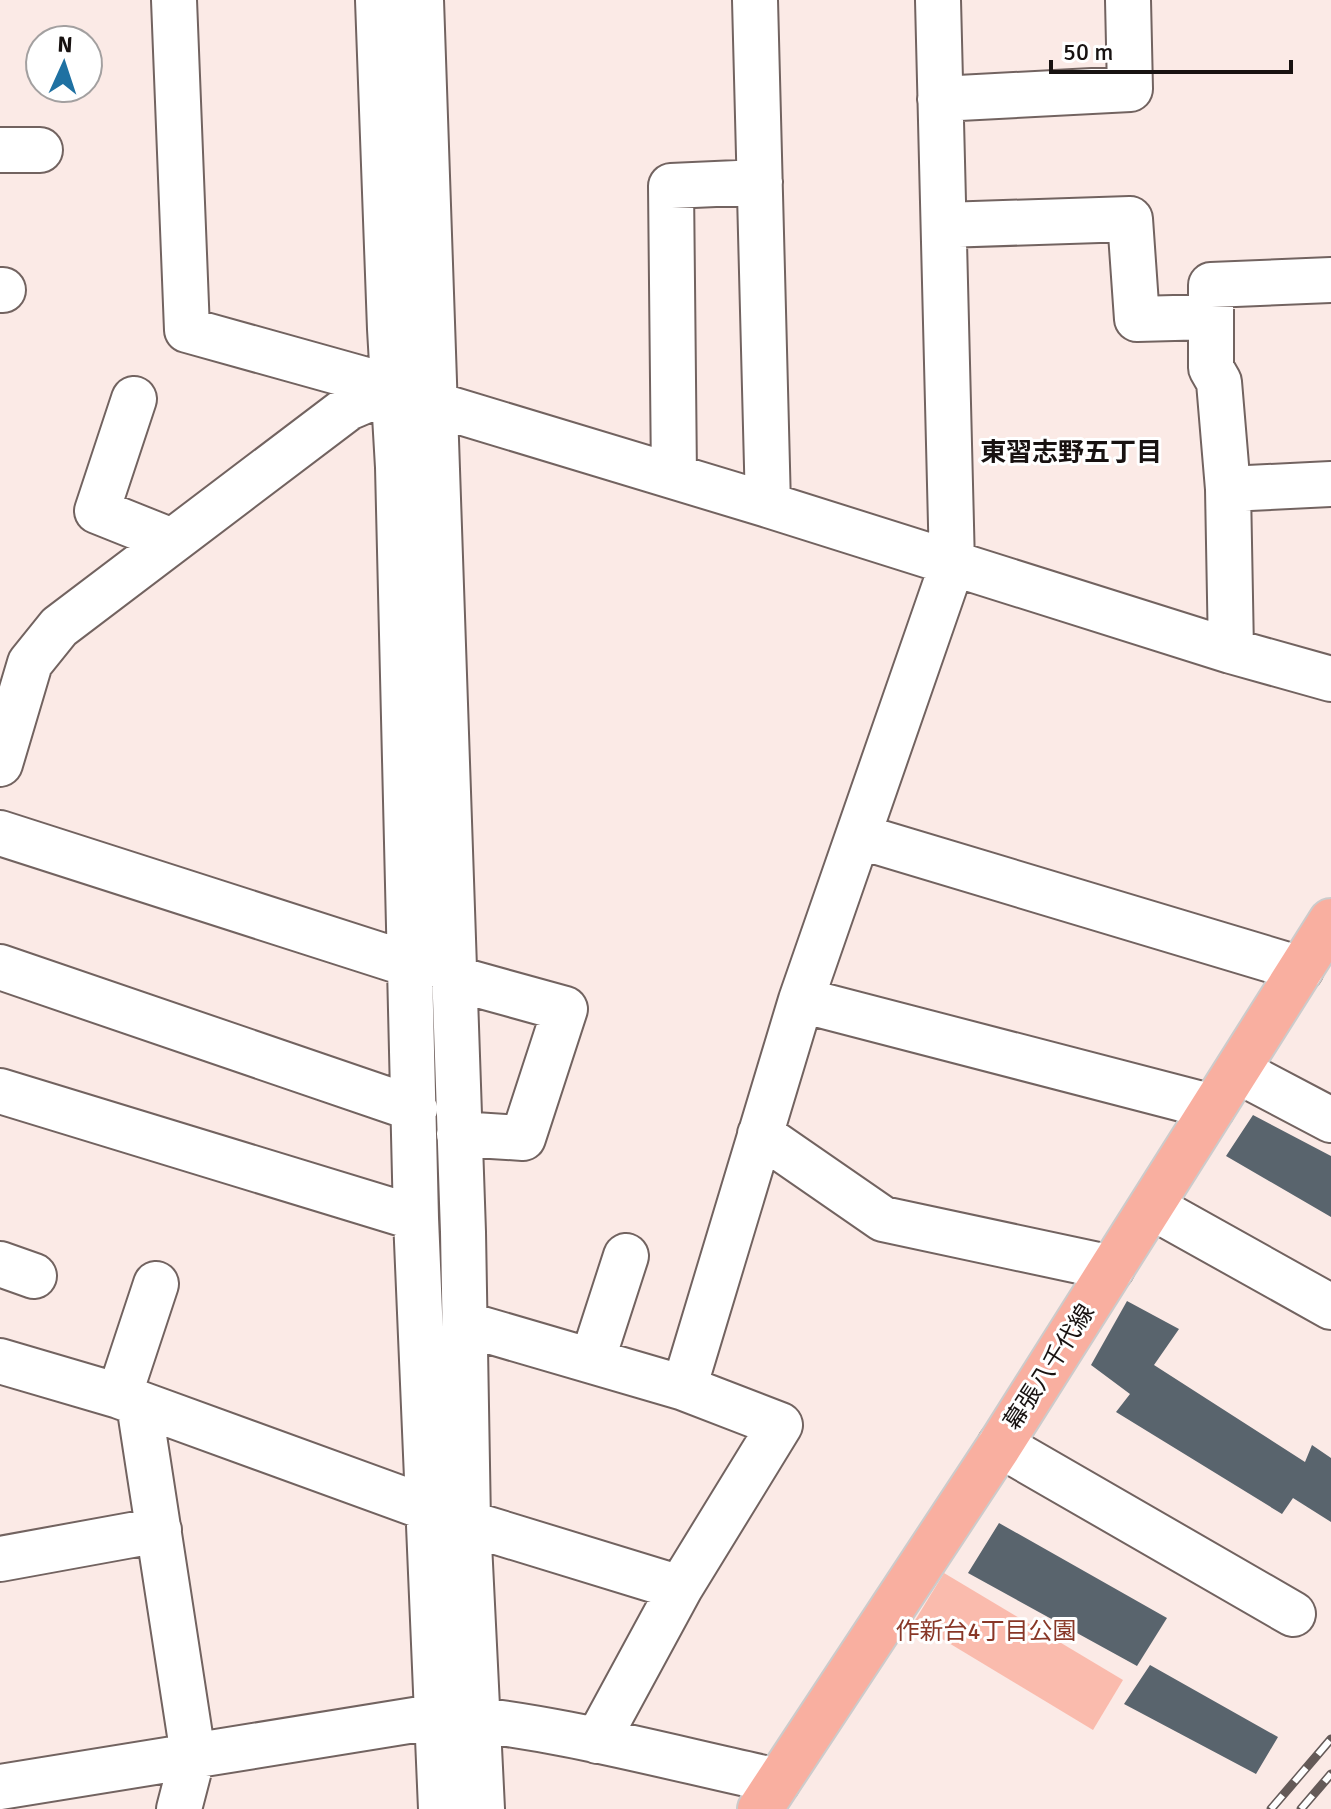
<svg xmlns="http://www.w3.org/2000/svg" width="1331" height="1809" viewBox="0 0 1331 1809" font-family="Signika,'Noto Sans JP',sans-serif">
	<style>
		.green { fill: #fabbad }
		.building { fill: #59646d }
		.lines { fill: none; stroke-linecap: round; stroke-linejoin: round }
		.minor-casing { stroke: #726360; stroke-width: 48 }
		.major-casing { stroke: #cccbcb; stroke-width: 48 }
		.minor { stroke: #fff; stroke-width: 44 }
		.major { stroke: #f9afa0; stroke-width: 44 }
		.rail-casing { stroke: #645a58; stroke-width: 9 }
		.rail { stroke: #fff; stroke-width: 6; stroke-dasharray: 18; stroke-linecap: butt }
		.labels { text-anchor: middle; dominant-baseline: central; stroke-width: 6; stroke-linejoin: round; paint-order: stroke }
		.street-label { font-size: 24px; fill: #181211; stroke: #fff }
		.park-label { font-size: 24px; fill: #883727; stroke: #fff }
		.neighbourhood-label { font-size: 26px; font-weight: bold; fill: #181211; stroke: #fff }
	</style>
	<rect width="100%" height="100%" fill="#fbeae6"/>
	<path class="green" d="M 944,1573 L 1123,1680 L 1093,1730 L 914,1622 Z"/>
	<path class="building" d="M 1253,1115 L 1331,1156 L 1331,1217 L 1226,1156 Z
		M 1127,1301 L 1179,1329 L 1154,1365 L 1305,1462 L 1312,1445 L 1331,1458 L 1331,1522 L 1293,1498 L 1282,1514 L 1116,1412 L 1130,1394 L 1091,1365 Z
		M 999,1523 L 1167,1618 L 1137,1666 L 968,1573 Z
		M 1150,1665 L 1278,1737 L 1256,1774 L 1124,1704 Z"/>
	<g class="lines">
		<g class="minor-casing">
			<path id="minor" d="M 174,0 L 187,330 L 395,388 L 434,404 L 768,505 L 1231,651 L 1331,679
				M 378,0 L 390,329 L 398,467 L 416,1218 L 441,1809
				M 421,0 L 463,1232 L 468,1523 L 482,1809
				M 755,0 L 768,505
				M 940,99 L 1130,89 L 1128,0
				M 0,150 L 40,150
				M 944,225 L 1130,219 L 1137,319 L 1211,317
				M 0,290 L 3,290
				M 134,399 L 97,511 L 172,541
				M 674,476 L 671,186 L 760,182
				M 1228,489 L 1331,484
				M 1231,651 L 1228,489 L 1219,382 L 1211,368 L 1211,285 L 1331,280
				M 0,764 L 30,663 L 59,627 L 348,408 L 395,388
				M 0,833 L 408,964
				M 858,836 L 1301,969
				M 0,967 L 415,1109
				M 453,978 L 565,1009 L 523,1138 L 459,1134
				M 801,1000 L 1213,1107
				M 1238,1071 L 1331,1120
				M 0,1091 L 416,1218
				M 760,1134 L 883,1219 L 1112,1268
				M 1152,1207 L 1331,1307
				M 0,1264 L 34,1276
				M 465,1324 L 684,1388
				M 0,1361 L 119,1396 L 468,1523 L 680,1588
				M 592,1361 L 626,1256
				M 119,1396 L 156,1284
				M 139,1404 L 193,1755 L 179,1809
				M 1000,1445 L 1293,1614
				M 0,1559 L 159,1530
				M 597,1741 L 680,1588 L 780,1425 L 684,1388 L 801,1000 L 952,565 L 938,0
				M 0,1787 L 439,1716 C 553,1725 666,1757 778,1781"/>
		</g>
		<g class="major-casing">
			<path id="major" d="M 760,1809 L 1000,1445 L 1331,921"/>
		</g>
		<use href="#minor" class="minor"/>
		<use href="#major" class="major"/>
		<g class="rail-casing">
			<path id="rail" d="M 1271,1809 L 1331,1739
				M 1301,1809 L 1331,1774"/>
		</g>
		<use href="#rail" class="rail"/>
	</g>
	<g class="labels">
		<g class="street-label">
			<text transform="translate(1049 1367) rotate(-57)">幕張八千代線</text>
		</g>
		<g class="park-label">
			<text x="986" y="1631">作新台4丁目公園</text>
		</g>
		<g class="neighbourhood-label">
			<text x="1071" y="453">東習志野五丁目</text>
		</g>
	</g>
	<g transform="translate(64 64) rotate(3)"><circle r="38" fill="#ffffff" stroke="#a3a0a0" stroke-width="2"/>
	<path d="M0-6L14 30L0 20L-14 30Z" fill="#1f71a2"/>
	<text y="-12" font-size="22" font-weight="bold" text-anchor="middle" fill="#181211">N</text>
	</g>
	<path d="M1051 60v12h240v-12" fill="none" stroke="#181211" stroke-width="4"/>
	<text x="1063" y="60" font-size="24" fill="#181211" stroke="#ffffff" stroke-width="6" paint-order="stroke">50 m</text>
</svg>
